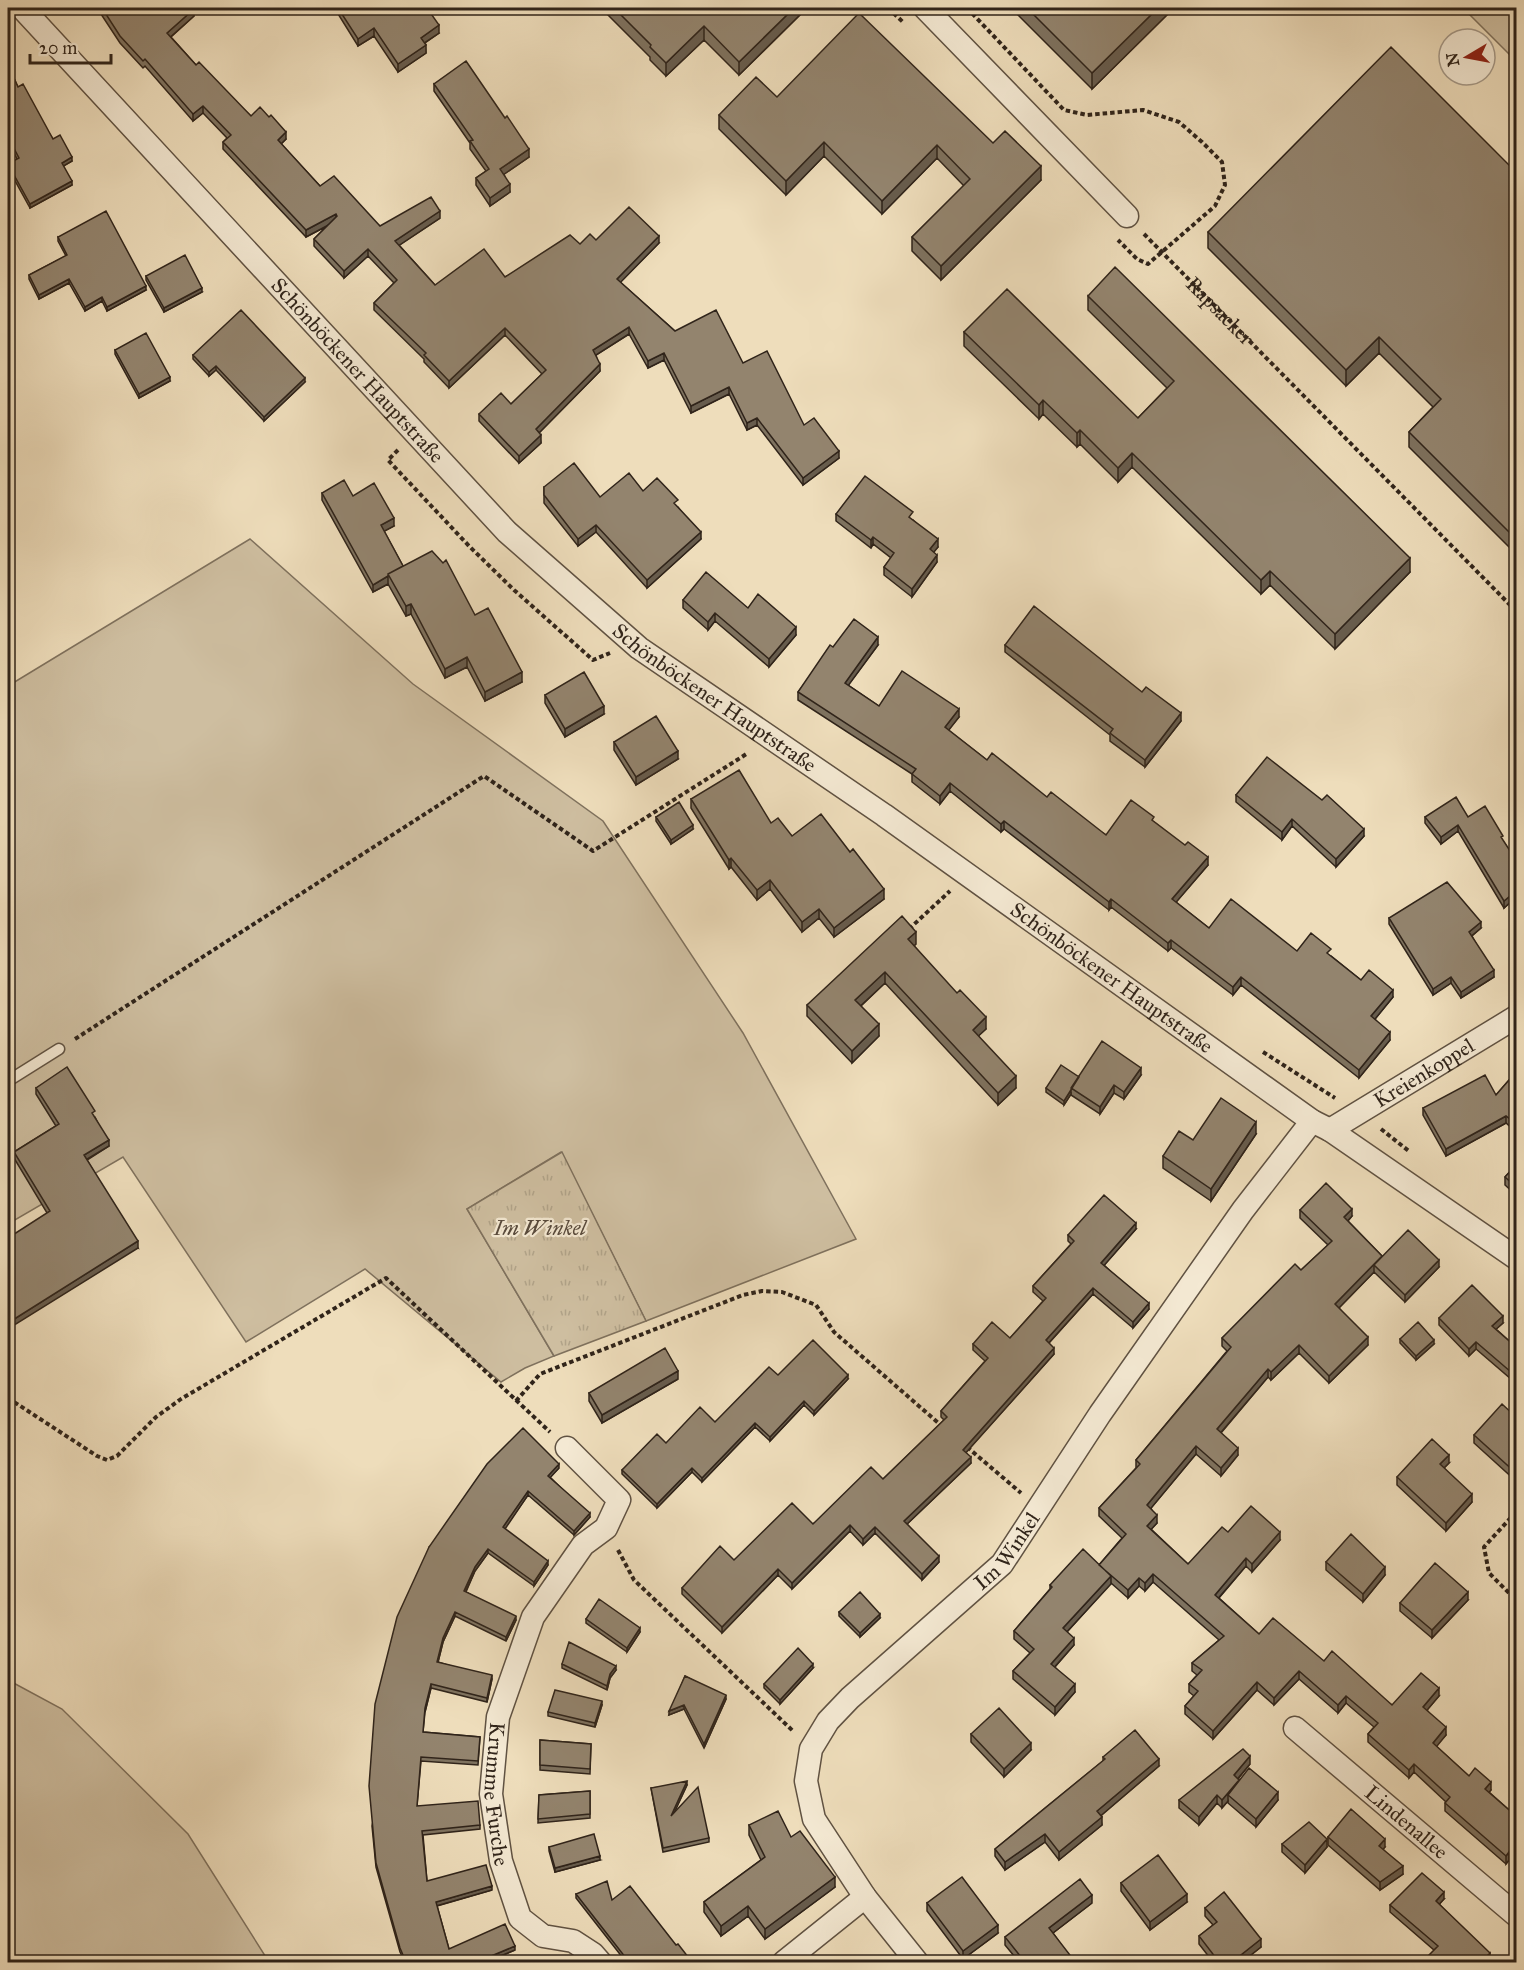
<svg xmlns="http://www.w3.org/2000/svg" width="1524" height="1970" viewBox="0 0 1524 1970" font-family="'IM FELL Great Primer',serif">
	<style>
		.grass { fill: #cebea0; stroke: #7f715d; stroke-width: 1.5 }
		.park { fill: url(#park-tufts); stroke: #7f715d; stroke-width: 1.5 }
		.lines { fill: none; stroke-linecap: round; stroke-linejoin: round }
		.service-casing { stroke: #605242; stroke-width: 13 }
		.minor-casing { stroke: #605242; stroke-width: 25 }
		.path { stroke: #30241a; stroke-width: 4; stroke-dasharray: 4.5 3; stroke-linecap: butt }
		.service { stroke: #f4e9d3; stroke-width: 10 }
		.minor { stroke: #f4e9d3; stroke-width: 22 }
		.wall { fill: #7e725f; stroke: #30241a; stroke-width: 1.5 }
		.shaded-wall { fill: #675c4d; stroke: #30241a; stroke-width: 1.5 }
		.building { fill: #93846e; stroke: #30241a; stroke-width: 1.5 }
		.labels { text-anchor: middle; dominant-baseline: central; stroke-width: 4.5; stroke-linejoin: round; paint-order: stroke }
		.street-label { font-size: 21px; fill: #30241a; stroke: #f4e9d3 }
		.park-label { font-size: 21px; font-style: italic; fill: #584a3c; stroke: #f4e9d3 }
	</style>
	<defs>
		<pattern id="park-tufts" width="24" height="20" patternUnits="userSpaceOnUse" patternTransform="scale(1.5)"><rect width="24" height="20" fill="#cebea0"/><path d="M3 7l-1-3M5 7V3M7 7l1-3M15 17l-1-3M17 17v-4M19 17l1-3" fill="none" stroke="#b1a389"/></pattern>
	</defs>
	<rect width="100%" height="100%" fill="#edb"/>
	<filter id="stains"><feTurbulence type="fractalNoise" baseFrequency=".00333" numOctaves="4"/><feColorMatrix values="0 0 0 0 .2 0 0 0 0 .09 0 0 0 0 .02 0 0 0 .5 -.17"/></filter>
	<radialGradient id="worn" r=".72"><stop offset=".6" stop-color="#630" stop-opacity="0"/><stop offset="1" stop-color="#630" stop-opacity=".3"/></radialGradient>
	<path class="grass" d="M 1463,8 L 1516,8 L 1516,61 Z
		M 250,539 L 413,684 L 603,821 L 743,1033 L 856,1239 L 646,1321 L 561,1152 L 467,1209 L 554,1356 L 525,1368 L 501,1382 L 365,1269 L 246,1342 L 123,1157 L 8,1224 L 8,686 Z
		M 8,1680 L 62,1709 L 188,1834 L 269,1962 L 8,1962 Z"/>
	<path class="park" d="M 562,1152 L 646,1321 L 554,1356 L 467,1209 Z"/>
	<g class="lines">
		<g class="service-casing">
			<path id="service" d="M 8,1081 L 59,1049"/>
		</g>
		<g class="minor-casing">
			<g id="minor">
				<path id="s2" d="M 22,8 L 507,532 L 639,648 L 884,815 L 1312,1121 L 1330,1130 L 1516,1258"/>
				<path d="M 925,8 L 1127,216"/>
				<path id="s3" d="M 1330,1130 L 1516,1017"/>
				<path id="s4" d="M 567,1448 L 619,1500 L 606,1528 L 583,1545 L 533,1617 L 498,1717 L 491,1794 L 501,1861 L 520,1918 L 543,1936 L 573,1941 L 593,1954 L 600,1962"/>
				<path id="s5" d="M 1295,1728 L 1516,1915"/>
				<path d="M 784,1962 L 865,1897"/>
				<path id="s6" d="M 917,1962 L 865,1897 L 814,1819 L 806,1781 L 811,1749 L 828,1721 L 850,1698 L 1002,1564 L 1100,1414 L 1243,1210 L 1312,1121"/>
			</g>
		</g>
		<g class="path">
			<path d="M 888,8 L 904,23"/>
			<path d="M 967,8 L 1064,110 L 1087,115 L 1143,110 L 1179,122 L 1202,142 L 1222,162 L 1225,185 L 1215,206 L 1148,264 L 1137,259 L 1118,240"/>
			<path id="s1" d="M 1144,234 L 1516,611"/>
			<path d="M 398,450 L 388,460 L 470,547 L 514,590 L 593,660 L 610,653"/>
			<path d="M 909,929 L 950,891"/>
			<path d="M 75,1039 L 484,776 L 593,851 L 748,753"/>
			<path d="M 1263,1052 L 1335,1098"/>
			<path d="M 1381,1129 L 1410,1152"/>
			<path d="M 8,1398 L 97,1456 L 107,1460 L 117,1456 L 156,1417 L 181,1399 L 386,1278 L 550,1432"/>
			<path d="M 516,1401 L 540,1374 L 743,1295 L 762,1291 L 782,1292 L 816,1305 L 834,1332 L 943,1427"/>
			<path d="M 967,1447 L 1021,1493"/>
			<path d="M 1516,1512 L 1484,1547 L 1489,1573 L 1509,1593 L 1516,1593"/>
			<path d="M 618,1550 L 634,1580 L 793,1731"/>
		</g>
		<use href="#service" class="service"/>
		<use href="#minor" class="minor"/>
	</g>
	<path class="wall" d="M 97,8 L 192,8 L 194,16 L 171,37 L 196,65 L 251,116 L 286,139 L 281,144 L 320,186 L 380,226 L 440,218 L 399,245 L 435,285 L 505,277 L 580,244 L 596,240 L 659,243 L 620,282 L 675,331 L 743,363 L 804,425 L 839,458 L 803,485 L 757,425 L 747,430 L 729,394 L 691,413 L 664,360 L 648,368 L 629,334 L 596,355 L 600,371 L 539,433 L 541,443 L 519,463 L 479,421 L 479,414 L 511,404 L 542,374 L 505,335 L 449,388 L 424,362 L 424,359 L 374,310 L 374,303 L 394,283 L 368,256 L 344,278 L 314,246 L 314,239 L 327,226 L 306,237 L 223,149 L 223,142 L 227,138 L 203,113 L 193,121 L 145,66 L 143,68 L 120,43 Z
		M 335,8 L 394,8 L 397,12 L 439,33 L 425,43 L 426,53 L 398,72 L 374,36 L 358,46 L 335,9 Z
		M 601,8 L 807,8 L 739,75 L 704,40 L 666,76 L 650,60 L 650,57 Z
		M 1011,8 L 1174,8 L 1092,89 Z
		M 8,65 L 18,87 L 53,139 L 72,161 L 63,166 L 72,185 L 30,208 L 8,168 L 8,164 L 17,159 L 8,141 Z
		M 434,84 L 529,157 L 504,174 L 510,192 L 490,206 L 476,185 L 476,178 L 486,171 L 470,149 L 470,143 L 434,91 Z
		M 777,97 L 993,143 L 1041,180 L 941,280 L 912,251 L 912,237 L 964,186 L 937,158 L 882,214 L 824,156 L 786,195 L 719,129 L 719,115 Z
		M 1516,172 L 1516,554 L 1409,447 L 1409,432 L 1433,407 L 1379,353 L 1346,386 L 1208,248 L 1208,232 Z
		M 58,237 L 146,290 L 107,311 L 102,301 L 85,311 L 69,283 L 39,299 L 29,279 L 29,275 L 66,256 L 58,241 Z
		M 146,276 L 202,292 L 164,312 L 146,280 Z
		M 1088,296 L 1410,572 L 1335,649 L 1270,585 L 1261,594 L 1132,467 L 1118,482 L 1080,444 L 1077,447 L 1043,414 L 1039,419 L 964,346 L 964,332 L 1138,418 L 1167,388 L 1088,310 Z
		M 115,350 L 170,381 L 139,398 L 115,354 Z
		M 193,355 L 305,382 L 264,421 L 216,370 L 209,376 L 193,359 Z
		M 544,487 L 600,497 L 643,491 L 678,507 L 701,539 L 647,588 L 596,532 L 578,546 L 544,503 Z
		M 322,493 L 353,496 L 394,526 L 384,531 L 403,566 L 475,615 L 522,682 L 485,701 L 467,667 L 445,678 L 411,614 L 406,616 L 388,584 L 373,592 L 322,500 Z
		M 836,514 L 913,520 L 938,547 L 933,552 L 937,562 L 912,597 L 884,575 L 884,567 L 891,558 L 873,544 L 871,548 L 836,521 Z
		M 683,600 L 748,608 L 796,635 L 769,667 L 715,621 L 708,630 L 683,608 Z
		M 878,645 L 848,685 L 879,706 L 959,717 L 948,730 L 987,760 L 1106,835 L 1154,822 L 1208,865 L 1176,902 L 1209,928 L 1297,951 L 1331,956 L 1361,980 L 1393,997 L 1375,1019 L 1390,1040 L 1359,1078 L 1241,985 L 1233,995 L 1171,948 L 1168,951 L 1111,907 L 1109,910 L 1004,829 L 1001,832 L 950,791 L 940,804 L 912,782 L 912,774 L 798,700 L 798,692 L 833,647 Z
		M 1005,645 L 1142,692 L 1181,721 L 1145,767 L 1110,741 L 1110,735 L 1005,652 Z
		M 545,695 L 604,714 L 565,737 L 545,703 Z
		M 614,742 L 678,759 L 636,785 L 614,750 Z
		M 1236,795 L 1364,836 L 1336,867 L 1292,826 L 1282,840 L 1236,802 Z
		M 691,799 L 771,823 L 792,836 L 884,899 L 834,937 L 819,918 L 802,932 L 770,889 L 757,900 L 731,867 L 729,869 L 691,808 Z
		M 656,817 L 693,829 L 671,844 L 656,821 Z
		M 1425,817 L 1468,817 L 1503,841 L 1516,860 L 1516,897 L 1504,908 L 1458,831 L 1441,844 L 1425,823 Z
		M 1389,918 L 1481,928 L 1472,936 L 1494,977 L 1461,998 L 1451,983 L 1433,995 L 1389,924 Z
		M 916,944 L 914,946 L 986,1029 L 978,1036 L 1016,1088 L 998,1105 L 885,983 L 861,1006 L 879,1036 L 852,1063 L 807,1016 L 807,1005 Z
		M 1516,1072 L 1516,1132 L 1506,1123 L 1446,1156 L 1423,1115 L 1423,1108 L 1496,1095 Z
		M 1141,1075 L 1124,1099 L 1114,1093 L 1100,1114 L 1071,1095 L 1071,1094 L 1064,1105 L 1046,1092 L 1046,1088 L 1079,1077 Z
		M 36,1088 L 95,1117 L 109,1146 L 87,1160 L 138,1248 L 47,1213 L 14,1158 L 14,1152 L 56,1126 L 36,1094 Z
		M 1256,1134 L 1211,1201 L 1163,1168 L 1163,1156 L 1193,1140 Z
		M 1516,1165 L 1516,1195 L 1505,1185 L 1505,1177 Z
		M 1300,1210 L 1352,1216 L 1348,1221 L 1382,1256 L 1439,1267 L 1405,1302 L 1374,1272 L 1339,1308 L 1368,1345 L 1329,1383 L 1299,1353 L 1271,1380 L 1268,1377 L 1221,1433 L 1238,1455 L 1221,1476 L 1196,1454 L 1151,1508 L 1157,1523 L 1151,1529 L 1188,1564 L 1228,1532 L 1280,1540 L 1252,1572 L 1246,1566 L 1219,1598 L 1259,1634 L 1324,1661 L 1392,1705 L 1439,1696 L 1427,1710 L 1446,1735 L 1436,1746 L 1469,1776 L 1491,1790 L 1489,1792 L 1516,1816 L 1516,1867 L 1509,1860 L 1506,1864 L 1445,1811 L 1445,1803 L 1446,1802 L 1414,1772 L 1409,1778 L 1368,1742 L 1368,1734 L 1374,1727 L 1346,1703 L 1338,1713 L 1299,1679 L 1274,1705 L 1257,1690 L 1213,1739 L 1185,1714 L 1185,1706 L 1194,1696 L 1189,1692 L 1189,1684 L 1197,1675 L 1192,1671 L 1192,1663 L 1219,1640 L 1153,1582 L 1145,1591 L 1139,1586 L 1128,1598 L 1111,1583 L 1067,1632 L 1074,1645 L 1055,1667 L 1075,1692 L 1055,1715 L 1013,1679 L 1013,1671 L 1030,1653 L 1014,1639 L 1014,1631 L 1050,1589 L 1050,1585 L 1099,1565 L 1122,1538 L 1099,1516 L 1099,1508 L 1136,1468 L 1136,1460 L 1227,1351 L 1222,1346 L 1222,1338 L 1301,1270 L 1328,1245 L 1300,1218 Z
		M 1136,1229 L 1104,1265 L 1149,1309 L 1133,1328 L 1093,1294 L 1049,1343 L 1054,1354 L 966,1452 L 971,1463 L 907,1524 L 939,1562 L 922,1580 L 875,1533 L 863,1545 L 850,1531 L 792,1589 L 778,1575 L 722,1633 L 682,1594 L 682,1588 L 734,1560 L 813,1524 L 883,1479 L 944,1420 L 941,1417 L 941,1411 L 985,1361 L 973,1350 L 973,1344 L 1010,1338 L 1043,1301 L 1033,1292 L 1033,1286 L 1071,1244 L 1068,1241 L 1068,1235 Z
		M 1439,1318 L 1503,1323 L 1496,1329 L 1516,1347 L 1511,1379 L 1476,1349 L 1469,1356 L 1439,1325 Z
		M 1400,1339 L 1434,1344 L 1416,1360 L 1400,1343 Z
		M 778,1375 L 848,1379 L 814,1415 L 804,1405 L 770,1441 L 755,1427 L 702,1482 L 692,1472 L 657,1508 L 622,1474 L 622,1470 L 666,1443 L 715,1422 Z
		M 678,1379 L 602,1423 L 589,1401 L 589,1393 Z
		M 1516,1417 L 1516,1481 L 1474,1443 L 1474,1435 Z
		M 1449,1463 L 1444,1468 L 1472,1502 L 1446,1531 L 1397,1485 L 1397,1477 Z
		M 559,1468 L 550,1477 L 590,1517 L 574,1535 L 528,1495 L 504,1529 L 548,1565 L 534,1586 L 488,1553 L 475,1571 L 466,1592 L 516,1620 L 506,1641 L 455,1616 L 443,1642 L 438,1662 L 492,1679 L 487,1702 L 431,1688 L 425,1712 L 423,1732 L 480,1737 L 478,1765 L 421,1761 L 417,1806 L 480,1825 L 480,1829 L 423,1835 L 427,1881 L 492,1890 L 437,1906 L 449,1949 L 515,1950 L 486,1962 L 405,1962 L 400,1952 L 376,1867 L 372,1826 L 429,1547 Z
		M 1326,1562 L 1385,1575 L 1363,1602 L 1326,1570 Z
		M 1468,1600 L 1432,1638 L 1400,1611 L 1400,1603 Z
		M 839,1612 L 880,1618 L 860,1637 L 839,1616 Z
		M 586,1619 L 640,1632 L 627,1652 L 586,1623 Z
		M 562,1664 L 616,1670 L 610,1678 L 607,1690 L 562,1668 Z
		M 813,1668 L 780,1704 L 764,1688 L 764,1684 Z
		M 685,1676 L 726,1699 L 704,1748 L 684,1709 L 669,1715 Z
		M 602,1705 L 595,1727 L 548,1716 L 548,1712 Z
		M 971,1734 L 1031,1750 L 1004,1777 L 971,1742 Z
		M 540,1740 L 591,1744 L 590,1774 L 540,1770 Z
		M 1103,1757 L 1159,1766 L 1100,1816 L 1102,1825 L 1059,1860 L 1045,1842 L 1005,1870 L 995,1856 L 995,1849 L 1103,1761 Z
		M 1250,1764 L 1238,1779 L 1239,1782 L 1278,1800 L 1256,1827 L 1228,1803 L 1228,1801 L 1222,1808 L 1217,1803 L 1199,1825 L 1179,1808 L 1179,1800 Z
		M 687,1785 L 674,1812 L 709,1838 L 709,1842 L 663,1852 L 651,1788 Z
		M 590,1791 L 590,1818 L 538,1823 L 539,1795 Z
		M 749,1825 L 791,1837 L 835,1887 L 765,1939 L 748,1916 L 721,1936 L 704,1912 L 704,1902 L 761,1860 L 749,1835 Z
		M 1328,1837 L 1385,1847 L 1383,1849 L 1403,1874 L 1380,1890 L 1328,1845 Z
		M 1282,1844 L 1327,1847 L 1305,1873 L 1282,1852 Z
		M 549,1847 L 600,1860 L 555,1872 L 549,1851 Z
		M 1121,1883 L 1187,1902 L 1150,1930 L 1121,1891 Z
		M 576,1894 L 612,1900 L 676,1945 L 692,1962 L 626,1962 L 576,1898 Z
		M 1444,1899 L 1439,1904 L 1490,1960 L 1434,1950 L 1390,1912 L 1390,1905 Z
		M 927,1903 L 998,1933 L 963,1959 L 927,1911 Z
		M 1092,1903 L 1053,1933 L 1073,1962 L 1019,1962 L 1005,1945 L 1005,1937 Z
		M 1205,1908 L 1261,1947 L 1242,1962 L 1213,1962 L 1199,1944 L 1199,1936 L 1213,1925 L 1205,1916 Z"/>
	<path class="shaded-wall" d="M 794,8 L 807,8 L 739,75 L 739,62 Z
		M 1158,8 L 1174,8 L 1092,89 L 1092,73 Z
		M 194,9 L 194,16 L 167,40 L 167,33 Z
		M 439,25 L 439,33 L 421,45 L 421,38 Z
		M 704,26 L 704,40 L 666,76 L 666,63 Z
		M 374,28 L 374,36 L 358,46 L 358,39 Z
		M 426,45 L 426,53 L 398,72 L 398,64 Z
		M 203,106 L 203,113 L 193,121 L 193,114 Z
		M 286,132 L 286,139 L 278,147 L 278,140 Z
		M 824,142 L 824,156 L 786,195 L 786,181 Z
		M 937,145 L 937,158 L 882,214 L 882,201 Z
		M 529,149 L 529,157 L 500,177 L 500,169 Z
		M 72,157 L 72,161 L 62,167 L 62,163 Z
		M 1041,166 L 1041,180 L 941,280 L 941,266 Z
		M 72,181 L 72,185 L 30,208 L 30,204 Z
		M 510,184 L 510,192 L 490,206 L 490,198 Z
		M 440,211 L 440,218 L 395,248 L 395,241 Z
		M 336,214 L 336,221 L 306,237 L 306,230 Z
		M 659,236 L 659,243 L 617,286 L 617,279 Z
		M 368,249 L 368,256 L 344,278 L 344,271 Z
		M 69,279 L 69,283 L 39,299 L 39,295 Z
		M 146,286 L 146,290 L 107,311 L 107,307 Z
		M 202,288 L 202,292 L 164,312 L 164,308 Z
		M 102,297 L 102,301 L 85,311 L 85,307 Z
		M 629,327 L 629,334 L 593,357 L 593,350 Z
		M 505,328 L 505,335 L 449,388 L 449,381 Z
		M 1379,337 L 1379,353 L 1346,386 L 1346,370 Z
		M 664,353 L 664,360 L 648,368 L 648,361 Z
		M 600,364 L 600,371 L 536,436 L 536,429 Z
		M 216,366 L 216,370 L 209,376 L 209,372 Z
		M 170,377 L 170,381 L 139,398 L 139,394 Z
		M 305,378 L 305,382 L 264,421 L 264,417 Z
		M 729,387 L 729,394 L 691,413 L 691,406 Z
		M 1043,400 L 1043,414 L 1039,419 L 1039,405 Z
		M 757,418 L 757,425 L 747,430 L 747,423 Z
		M 1080,430 L 1080,444 L 1077,447 L 1077,433 Z
		M 541,435 L 541,443 L 519,463 L 519,456 Z
		M 839,451 L 839,458 L 803,485 L 803,478 Z
		M 1132,453 L 1132,467 L 1118,482 L 1118,468 Z
		M 394,518 L 394,526 L 381,533 L 381,525 Z
		M 596,525 L 596,532 L 578,546 L 578,539 Z
		M 701,532 L 701,539 L 647,588 L 647,580 Z
		M 873,537 L 873,544 L 871,548 L 871,540 Z
		M 938,539 L 938,547 L 930,557 L 930,549 Z
		M 937,555 L 937,562 L 912,597 L 912,589 Z
		M 1410,558 L 1410,572 L 1335,649 L 1335,634 Z
		M 1270,571 L 1270,585 L 1261,594 L 1261,580 Z
		M 388,576 L 388,584 L 373,592 L 373,585 Z
		M 411,604 L 411,614 L 406,616 L 406,606 Z
		M 715,613 L 715,621 L 708,630 L 708,622 Z
		M 796,627 L 796,635 L 769,667 L 769,659 Z
		M 878,637 L 878,645 L 845,690 L 845,683 Z
		M 467,657 L 467,667 L 445,678 L 445,669 Z
		M 522,672 L 522,682 L 485,701 L 485,692 Z
		M 604,706 L 604,714 L 565,737 L 565,729 Z
		M 959,709 L 959,717 L 945,735 L 945,727 Z
		M 1181,713 L 1181,721 L 1145,767 L 1145,760 Z
		M 678,751 L 678,759 L 636,785 L 636,777 Z
		M 950,783 L 950,791 L 940,804 L 940,796 Z
		M 1292,819 L 1292,826 L 1282,840 L 1282,832 Z
		M 1004,821 L 1004,829 L 1001,832 L 1001,824 Z
		M 693,825 L 693,829 L 671,844 L 671,840 Z
		M 1458,825 L 1458,831 L 1441,844 L 1441,837 Z
		M 1364,829 L 1364,836 L 1336,867 L 1336,859 Z
		M 1208,857 L 1208,865 L 1172,907 L 1172,899 Z
		M 731,858 L 731,867 L 729,869 L 729,860 Z
		M 770,880 L 770,889 L 757,900 L 757,890 Z
		M 884,889 L 884,899 L 834,937 L 834,928 Z
		M 1516,891 L 1516,897 L 1504,908 L 1504,901 Z
		M 1111,899 L 1111,907 L 1109,910 L 1109,902 Z
		M 819,909 L 819,918 L 802,932 L 802,922 Z
		M 1481,922 L 1481,928 L 1469,938 L 1469,932 Z
		M 916,932 L 916,944 L 908,951 L 908,939 Z
		M 1171,940 L 1171,948 L 1168,951 L 1168,943 Z
		M 1494,970 L 1494,977 L 1461,998 L 1461,992 Z
		M 885,972 L 885,983 L 855,1011 L 855,1000 Z
		M 1241,977 L 1241,985 L 1233,995 L 1233,987 Z
		M 1451,977 L 1451,983 L 1433,995 L 1433,989 Z
		M 1393,990 L 1393,997 L 1371,1024 L 1371,1016 Z
		M 986,1017 L 986,1029 L 973,1041 L 973,1030 Z
		M 879,1024 L 879,1036 L 852,1063 L 852,1051 Z
		M 1390,1032 L 1390,1040 L 1359,1078 L 1359,1070 Z
		M 1141,1068 L 1141,1075 L 1124,1099 L 1124,1092 Z
		M 1016,1076 L 1016,1088 L 998,1105 L 998,1093 Z
		M 1114,1085 L 1114,1093 L 1100,1114 L 1100,1107 Z
		M 1071,1090 L 1071,1094 L 1064,1105 L 1064,1101 Z
		M 1506,1116 L 1506,1123 L 1446,1156 L 1446,1149 Z
		M 1256,1122 L 1256,1134 L 1211,1201 L 1211,1189 Z
		M 109,1140 L 109,1146 L 84,1161 L 84,1155 Z
		M 1352,1209 L 1352,1216 L 1344,1225 L 1344,1217 Z
		M 1136,1223 L 1136,1229 L 1101,1269 L 1101,1263 Z
		M 138,1241 L 138,1248 L 8,1329 L 8,1323 Z
		M 1382,1256 L 1374,1265 L 1374,1272 L 1335,1312 L 1335,1304 Z
		M 1439,1260 L 1439,1267 L 1405,1302 L 1405,1295 Z
		M 1093,1288 L 1093,1294 L 1046,1346 L 1046,1340 Z
		M 1149,1303 L 1149,1309 L 1133,1328 L 1133,1322 Z
		M 1503,1316 L 1503,1323 L 1492,1333 L 1492,1326 Z
		M 1368,1337 L 1368,1345 L 1329,1383 L 1329,1376 Z
		M 1434,1340 L 1434,1344 L 1416,1360 L 1416,1356 Z
		M 1476,1342 L 1476,1349 L 1469,1356 L 1469,1349 Z
		M 1299,1345 L 1299,1353 L 1271,1380 L 1271,1372 Z
		M 1054,1348 L 1054,1354 L 963,1456 L 963,1450 Z
		M 1516,1366 L 1516,1373 L 1511,1379 L 1511,1372 Z
		M 1268,1369 L 1268,1377 L 1217,1437 L 1217,1429 Z
		M 678,1371 L 678,1379 L 602,1423 L 602,1415 Z
		M 848,1375 L 848,1379 L 814,1415 L 814,1411 Z
		M 804,1401 L 804,1405 L 770,1441 L 770,1437 Z
		M 755,1423 L 755,1427 L 702,1482 L 702,1478 Z
		M 1196,1446 L 1196,1454 L 1147,1513 L 1147,1505 Z
		M 1238,1448 L 1238,1455 L 1221,1476 L 1221,1468 Z
		M 1449,1455 L 1449,1463 L 1440,1472 L 1440,1464 Z
		M 971,1457 L 971,1463 L 904,1527 L 904,1521 Z
		M 559,1464 L 559,1468 L 548,1480 L 548,1476 Z
		M 692,1468 L 692,1472 L 657,1508 L 657,1504 Z
		M 528,1491 L 528,1495 L 503,1532 L 503,1527 Z
		M 1472,1494 L 1472,1502 L 1446,1531 L 1446,1523 Z
		M 590,1513 L 590,1517 L 574,1535 L 574,1531 Z
		M 1157,1515 L 1157,1523 L 1147,1534 L 1147,1526 Z
		M 850,1525 L 850,1531 L 792,1589 L 792,1583 Z
		M 875,1527 L 875,1533 L 863,1545 L 863,1539 Z
		M 1280,1532 L 1280,1540 L 1252,1572 L 1252,1564 Z
		M 488,1549 L 488,1553 L 475,1571 L 464,1595 L 464,1591 L 475,1567 Z
		M 939,1556 L 939,1562 L 922,1580 L 922,1574 Z
		M 1246,1558 L 1246,1566 L 1215,1602 L 1215,1595 Z
		M 548,1561 L 548,1565 L 534,1586 L 534,1582 Z
		M 1385,1567 L 1385,1575 L 1363,1602 L 1363,1594 Z
		M 778,1569 L 778,1575 L 722,1633 L 722,1627 Z
		M 1153,1574 L 1153,1582 L 1145,1591 L 1145,1583 Z
		M 1111,1576 L 1111,1584 L 1063,1636 L 1063,1628 Z
		M 1139,1578 L 1139,1586 L 1128,1598 L 1128,1590 Z
		M 1468,1592 L 1468,1600 L 1432,1638 L 1432,1630 Z
		M 455,1612 L 455,1616 L 443,1642 L 437,1666 L 437,1662 L 443,1638 Z
		M 880,1614 L 880,1618 L 860,1637 L 860,1633 Z
		M 516,1616 L 516,1620 L 506,1641 L 506,1637 Z
		M 640,1628 L 640,1632 L 627,1652 L 627,1648 Z
		M 1074,1638 L 1074,1645 L 1051,1671 L 1051,1664 Z
		M 813,1664 L 813,1668 L 780,1704 L 780,1700 Z
		M 616,1666 L 616,1670 L 610,1678 L 607,1690 L 607,1686 L 610,1674 Z
		M 1299,1671 L 1299,1679 L 1274,1705 L 1274,1698 Z
		M 492,1675 L 492,1679 L 487,1702 L 487,1698 Z
		M 1257,1682 L 1257,1690 L 1213,1739 L 1213,1731 Z
		M 431,1684 L 431,1688 L 425,1712 L 425,1708 Z
		M 1075,1684 L 1075,1692 L 1055,1715 L 1055,1707 Z
		M 1439,1688 L 1439,1696 L 1423,1715 L 1423,1707 Z
		M 726,1695 L 726,1699 L 704,1748 L 704,1744 Z
		M 1346,1696 L 1346,1703 L 1338,1713 L 1338,1705 Z
		M 602,1701 L 602,1705 L 595,1727 L 595,1723 Z
		M 684,1705 L 684,1709 L 669,1715 L 669,1711 Z
		M 1446,1727 L 1446,1735 L 1433,1751 L 1433,1743 Z
		M 1031,1743 L 1031,1750 L 1004,1777 L 1004,1769 Z
		M 1250,1756 L 1250,1764 L 1234,1783 L 1234,1775 Z
		M 1159,1759 L 1159,1766 L 1097,1819 L 1097,1811 Z
		M 1414,1764 L 1414,1772 L 1409,1778 L 1409,1770 Z
		M 1239,1780 L 1239,1788 L 1228,1795 L 1228,1801 L 1222,1808 L 1222,1800 Z
		M 687,1781 L 687,1785 L 671,1820 L 671,1816 Z
		M 1491,1782 L 1491,1790 L 1485,1797 L 1485,1789 Z
		M 1278,1792 L 1278,1800 L 1256,1827 L 1256,1819 Z
		M 1217,1795 L 1217,1803 L 1199,1825 L 1199,1817 Z
		M 1102,1817 L 1102,1825 L 1059,1860 L 1059,1852 Z
		M 1045,1834 L 1045,1842 L 1005,1870 L 1005,1862 Z
		M 1327,1839 L 1327,1847 L 1305,1873 L 1305,1865 Z
		M 1385,1839 L 1385,1847 L 1379,1854 L 1379,1846 Z
		M 1509,1852 L 1509,1860 L 1506,1864 L 1506,1856 Z
		M 600,1856 L 600,1860 L 555,1872 L 555,1868 Z
		M 1403,1866 L 1403,1874 L 1380,1890 L 1380,1882 Z
		M 835,1877 L 835,1887 L 765,1939 L 765,1929 Z
		M 492,1886 L 492,1890 L 436,1906 L 436,1902 Z
		M 1444,1892 L 1444,1899 L 1436,1908 L 1436,1901 Z
		M 1187,1894 L 1187,1902 L 1150,1930 L 1150,1922 Z
		M 1092,1895 L 1092,1903 L 1049,1936 L 1049,1928 Z
		M 748,1906 L 748,1916 L 721,1936 L 721,1926 Z
		M 998,1925 L 998,1933 L 963,1959 L 963,1951 Z
		M 1261,1939 L 1261,1947 L 1242,1962 L 1232,1962 Z
		M 515,1946 L 515,1950 L 486,1962 L 477,1962 Z
		M 1490,1953 L 1490,1960 L 1488,1962 L 1481,1962 Z"/>
	<path class="building" d="M 102,8 L 192,8 L 194,9 L 167,33 L 196,65 L 199,62 L 251,116 L 260,107 L 269,117 L 271,115 L 286,132 L 278,140 L 320,186 L 334,176 L 380,226 L 431,197 L 440,211 L 395,241 L 435,285 L 484,249 L 505,277 L 570,235 L 580,244 L 590,234 L 596,240 L 629,207 L 659,236 L 617,279 L 675,331 L 716,310 L 743,363 L 767,351 L 804,425 L 814,418 L 839,451 L 803,478 L 757,418 L 747,423 L 729,387 L 691,406 L 664,353 L 648,361 L 629,327 L 593,350 L 600,364 L 536,429 L 541,435 L 519,456 L 479,414 L 501,393 L 511,404 L 546,370 L 505,328 L 449,381 L 424,355 L 426,353 L 374,303 L 397,280 L 368,249 L 344,271 L 314,239 L 337,216 L 336,214 L 306,230 L 223,142 L 231,135 L 203,106 L 193,114 L 145,59 L 143,61 L 120,36 Z
		M 338,8 L 394,8 L 397,12 L 405,8 L 427,8 L 439,25 L 421,38 L 426,45 L 398,64 L 374,28 L 358,39 Z
		M 614,8 L 794,8 L 739,62 L 704,26 L 666,63 L 650,47 L 651,45 Z
		M 1027,8 L 1158,8 L 1092,73 Z
		M 859,13 L 993,143 L 1005,131 L 1041,166 L 941,266 L 912,237 L 970,179 L 937,145 L 882,201 L 824,142 L 786,181 L 719,115 L 756,77 L 777,97 Z
		M 1391,47 L 1516,172 L 1516,539 L 1409,432 L 1441,399 L 1379,337 L 1346,370 L 1208,232 Z
		M 466,61 L 505,118 L 507,116 L 529,149 L 500,169 L 510,184 L 490,198 L 476,178 L 489,169 L 470,141 L 473,140 L 434,84 Z
		M 8,65 L 18,87 L 23,84 L 53,139 L 60,135 L 72,157 L 62,163 L 72,181 L 30,204 L 8,164 L 19,158 L 8,137 Z
		M 106,211 L 146,286 L 107,307 L 102,297 L 85,307 L 69,279 L 39,295 L 29,275 L 67,255 L 58,237 Z
		M 185,255 L 202,288 L 164,308 L 146,276 Z
		M 1115,267 L 1410,558 L 1335,634 L 1270,571 L 1261,580 L 1132,453 L 1118,468 L 1080,430 L 1077,433 L 1043,400 L 1039,405 L 964,332 L 1007,289 L 1138,418 L 1174,381 L 1088,296 Z
		M 241,310 L 305,378 L 264,417 L 216,366 L 209,372 L 193,355 Z
		M 146,333 L 170,377 L 139,394 L 115,350 Z
		M 574,463 L 600,497 L 629,473 L 643,491 L 657,478 L 678,500 L 674,503 L 701,532 L 647,580 L 596,525 L 578,539 L 544,495 L 544,487 Z
		M 865,476 L 913,512 L 909,517 L 938,539 L 930,549 L 937,555 L 912,589 L 884,567 L 894,553 L 873,537 L 871,540 L 836,514 Z
		M 344,480 L 353,496 L 374,483 L 394,518 L 381,525 L 403,566 L 388,574 L 388,576 L 373,585 L 322,493 Z
		M 432,551 L 443,563 L 446,560 L 475,615 L 488,608 L 522,672 L 485,692 L 467,657 L 445,669 L 411,604 L 406,606 L 388,574 Z
		M 706,572 L 748,608 L 758,594 L 796,627 L 769,659 L 715,613 L 708,622 L 683,600 Z
		M 1034,606 L 1142,692 L 1146,687 L 1181,713 L 1145,760 L 1110,733 L 1113,729 L 1005,645 Z
		M 854,619 L 878,637 L 845,683 L 879,706 L 902,671 L 959,709 L 945,727 L 987,760 L 992,753 L 1047,797 L 1051,792 L 1106,835 L 1131,800 L 1154,817 L 1152,820 L 1185,845 L 1188,842 L 1208,857 L 1172,899 L 1209,928 L 1231,899 L 1297,951 L 1311,933 L 1331,949 L 1327,953 L 1361,980 L 1369,970 L 1393,990 L 1371,1016 L 1390,1032 L 1359,1070 L 1241,977 L 1233,987 L 1171,940 L 1168,943 L 1111,899 L 1109,902 L 1004,821 L 1001,824 L 950,783 L 940,796 L 912,774 L 916,769 L 798,692 L 830,645 L 833,647 Z
		M 584,672 L 604,706 L 565,729 L 545,695 Z
		M 656,716 L 678,751 L 636,777 L 614,742 Z
		M 1267,757 L 1322,800 L 1327,795 L 1364,829 L 1336,859 L 1292,819 L 1282,832 L 1236,795 Z
		M 739,770 L 771,823 L 778,818 L 792,836 L 821,814 L 850,852 L 853,849 L 884,889 L 834,928 L 819,909 L 802,922 L 770,880 L 757,890 L 731,858 L 729,860 L 691,799 Z
		M 1456,797 L 1468,817 L 1485,806 L 1503,836 L 1501,837 L 1516,860 L 1516,891 L 1504,901 L 1458,825 L 1441,837 L 1425,817 Z
		M 679,802 L 693,825 L 671,840 L 656,817 Z
		M 1447,882 L 1481,922 L 1469,932 L 1494,970 L 1461,992 L 1451,977 L 1433,989 L 1389,918 Z
		M 902,916 L 916,932 L 908,939 L 957,993 L 960,990 L 986,1017 L 973,1030 L 1016,1076 L 998,1093 L 885,972 L 855,1000 L 879,1024 L 852,1051 L 807,1005 Z
		M 1102,1041 L 1141,1068 L 1124,1092 L 1114,1085 L 1100,1107 L 1071,1088 Z
		M 1061,1065 L 1079,1077 L 1064,1101 L 1046,1088 Z
		M 67,1067 L 95,1111 L 92,1113 L 109,1140 L 84,1155 L 138,1241 L 8,1323 L 8,1238 L 50,1211 L 14,1152 L 59,1124 L 36,1088 Z
		M 1516,1072 L 1516,1124 L 1506,1116 L 1446,1149 L 1423,1108 L 1485,1075 L 1496,1095 Z
		M 1221,1098 L 1256,1122 L 1211,1189 L 1163,1156 L 1179,1131 L 1193,1140 Z
		M 1516,1165 L 1516,1187 L 1505,1177 Z
		M 1326,1183 L 1352,1209 L 1344,1217 L 1382,1256 L 1335,1304 L 1368,1337 L 1329,1376 L 1299,1345 L 1271,1372 L 1268,1369 L 1217,1429 L 1238,1448 L 1221,1468 L 1196,1446 L 1147,1505 L 1157,1515 L 1147,1526 L 1188,1564 L 1222,1527 L 1228,1532 L 1251,1506 L 1280,1532 L 1252,1564 L 1246,1558 L 1215,1595 L 1259,1634 L 1273,1618 L 1324,1661 L 1332,1651 L 1392,1705 L 1421,1673 L 1439,1688 L 1423,1707 L 1446,1727 L 1433,1743 L 1469,1776 L 1475,1768 L 1491,1782 L 1485,1789 L 1516,1816 L 1516,1859 L 1509,1852 L 1506,1856 L 1445,1803 L 1450,1797 L 1414,1764 L 1409,1770 L 1368,1734 L 1378,1723 L 1346,1696 L 1338,1705 L 1299,1671 L 1274,1698 L 1257,1682 L 1213,1731 L 1185,1706 L 1198,1691 L 1189,1684 L 1202,1670 L 1192,1663 L 1224,1636 L 1153,1574 L 1145,1583 L 1139,1578 L 1128,1590 L 1099,1565 L 1126,1534 L 1099,1508 L 1140,1464 L 1136,1460 L 1231,1347 L 1222,1338 L 1295,1264 L 1301,1270 L 1332,1241 L 1300,1210 Z
		M 1104,1195 L 1136,1223 L 1101,1263 L 1149,1303 L 1133,1322 L 1093,1288 L 1046,1340 L 1054,1348 L 963,1450 L 971,1457 L 904,1521 L 939,1556 L 922,1574 L 875,1527 L 863,1539 L 850,1525 L 792,1583 L 778,1569 L 722,1627 L 682,1588 L 720,1546 L 734,1560 L 792,1503 L 813,1524 L 871,1467 L 883,1479 L 947,1417 L 941,1411 L 988,1358 L 973,1344 L 992,1322 L 1010,1338 L 1046,1298 L 1033,1286 L 1074,1241 L 1068,1235 Z
		M 1408,1230 L 1439,1260 L 1405,1295 L 1374,1265 Z
		M 1472,1285 L 1503,1316 L 1492,1326 L 1516,1347 L 1516,1366 L 1511,1372 L 1476,1342 L 1469,1349 L 1439,1318 Z
		M 1418,1322 L 1434,1340 L 1416,1356 L 1400,1339 Z
		M 813,1340 L 848,1375 L 814,1411 L 804,1401 L 770,1437 L 755,1423 L 702,1478 L 692,1468 L 657,1504 L 622,1470 L 657,1434 L 666,1443 L 700,1407 L 715,1422 L 769,1367 L 778,1375 Z
		M 665,1348 L 678,1371 L 602,1415 L 589,1393 Z
		M 1502,1404 L 1516,1417 L 1516,1473 L 1474,1435 Z
		M 523,1428 L 559,1464 L 548,1476 L 590,1513 L 574,1531 L 528,1491 L 503,1527 L 548,1561 L 534,1582 L 488,1549 L 475,1567 L 464,1591 L 516,1616 L 506,1637 L 455,1612 L 443,1638 L 437,1662 L 492,1675 L 487,1698 L 431,1684 L 425,1708 L 423,1732 L 480,1737 L 478,1761 L 421,1757 L 417,1806 L 478,1801 L 480,1825 L 422,1831 L 427,1881 L 486,1865 L 492,1886 L 436,1902 L 449,1949 L 505,1924 L 515,1946 L 477,1962 L 406,1962 L 400,1948 L 376,1863 L 369,1786 L 375,1704 L 397,1617 L 429,1547 L 487,1464 Z
		M 1432,1439 L 1449,1455 L 1440,1464 L 1472,1494 L 1446,1523 L 1397,1477 Z
		M 1351,1534 L 1385,1567 L 1363,1594 L 1326,1562 Z
		M 1083,1549 L 1111,1576 L 1063,1628 L 1074,1638 L 1051,1664 L 1075,1684 L 1055,1707 L 1013,1671 L 1034,1649 L 1014,1631 L 1052,1587 L 1050,1585 Z
		M 1435,1563 L 1468,1592 L 1432,1630 L 1400,1603 Z
		M 860,1592 L 880,1614 L 860,1633 L 839,1612 Z
		M 599,1599 L 640,1628 L 627,1648 L 586,1619 Z
		M 569,1642 L 616,1666 L 610,1674 L 607,1686 L 562,1664 Z
		M 798,1648 L 813,1664 L 780,1700 L 764,1684 Z
		M 685,1676 L 726,1695 L 704,1744 L 684,1705 L 669,1711 Z
		M 555,1690 L 602,1701 L 595,1723 L 548,1712 Z
		M 999,1708 L 1031,1743 L 1004,1769 L 971,1734 Z
		M 1135,1730 L 1159,1759 L 1097,1811 L 1102,1817 L 1059,1852 L 1045,1834 L 1005,1862 L 995,1849 L 1105,1759 L 1103,1757 Z
		M 540,1740 L 591,1744 L 590,1769 L 540,1765 Z
		M 1243,1749 L 1250,1756 L 1234,1775 L 1239,1780 L 1222,1800 L 1217,1795 L 1199,1817 L 1179,1800 Z
		M 1249,1768 L 1278,1792 L 1256,1819 L 1228,1795 Z
		M 687,1781 L 671,1816 L 698,1787 L 709,1838 L 663,1848 L 651,1788 Z
		M 590,1791 L 590,1814 L 538,1819 L 539,1795 Z
		M 1351,1809 L 1385,1839 L 1379,1846 L 1403,1866 L 1380,1882 L 1328,1837 Z
		M 778,1811 L 791,1837 L 800,1831 L 835,1877 L 765,1929 L 748,1906 L 721,1926 L 704,1902 L 765,1857 L 749,1825 Z
		M 1309,1822 L 1327,1839 L 1305,1865 L 1282,1844 Z
		M 594,1834 L 600,1856 L 555,1868 L 549,1847 Z
		M 1158,1855 L 1187,1894 L 1150,1922 L 1121,1883 Z
		M 1422,1873 L 1444,1892 L 1436,1901 L 1490,1953 L 1481,1962 L 1422,1962 L 1438,1946 L 1390,1905 Z
		M 962,1877 L 998,1925 L 963,1951 L 927,1903 Z
		M 1080,1879 L 1092,1895 L 1049,1928 L 1073,1959 L 1068,1962 L 1025,1962 L 1005,1937 Z
		M 607,1881 L 612,1900 L 630,1886 L 676,1945 L 678,1944 L 692,1962 L 629,1962 L 576,1894 Z
		M 1224,1892 L 1261,1939 L 1232,1962 L 1219,1962 L 1199,1936 L 1217,1922 L 1205,1908 Z"/>
	<g class="labels">
		<g class="street-label">
			<text stroke="none"><textPath href="#s1" startOffset="108">Rapsacker</textPath></text>
			<text stroke="none"><textPath href="#s2" startOffset="494">Schönböckener Hauptstraße</textPath></text>
			<text stroke="none"><textPath href="#s2" startOffset="980">Schönböckener Hauptstraße</textPath></text>
			<text stroke="none"><textPath href="#s2" startOffset="1466">Schönböckener Hauptstraße</textPath></text>
			<text stroke="none"><textPath href="#s3" startOffset="110">Kreienkoppel</textPath></text>
			<text stroke="none"><textPath href="#s6" startOffset="528">Im Winkel</textPath></text>
			<text stroke="none"><textPath href="#s4" startOffset="404">Krumme Furche</textPath></text>
			<text stroke="none"><textPath href="#s5" startOffset="146">Lindenallee</textPath></text>
		</g>
		<g class="park-label">
			<text x="540" y="1228">Im Winkel</text>
		</g>
	</g>
	<rect width="1524" height="1970" fill="none" stroke="#edb" stroke-width="30"/>
	<rect x="9" y="9" width="1506" height="1952" fill="none" stroke="#30241a" stroke-width="3"/>
	<rect x="15" y="15" width="1494" height="1940" fill="none" stroke="#30241a" stroke-width="1.5"/>
	<g transform="translate(1467 57) rotate(260)"><circle r="28" fill="#f4e9d3" stroke="#a69a89" stroke-width="1.5"/>
	<path d="M0-4.5L10 22L0 15L-10 22Z" fill="#8f2418"/>
	<text y="-9" font-size="16" font-weight="bold" text-anchor="middle" fill="#30241a">N</text>
	</g>
	<path d="M30 54v9h81v-9" fill="none" stroke="#30241a" stroke-width="3"/>
	<text x="39" y="54" font-size="18" fill="#30241a" stroke="#f4e9d3" stroke-width="4.5" paint-order="stroke">20 m</text>
	<rect width="100%" height="100%" filter="url(#stains)"/>
	<rect width="100%" height="100%" fill="url(#worn)"/>
</svg>
